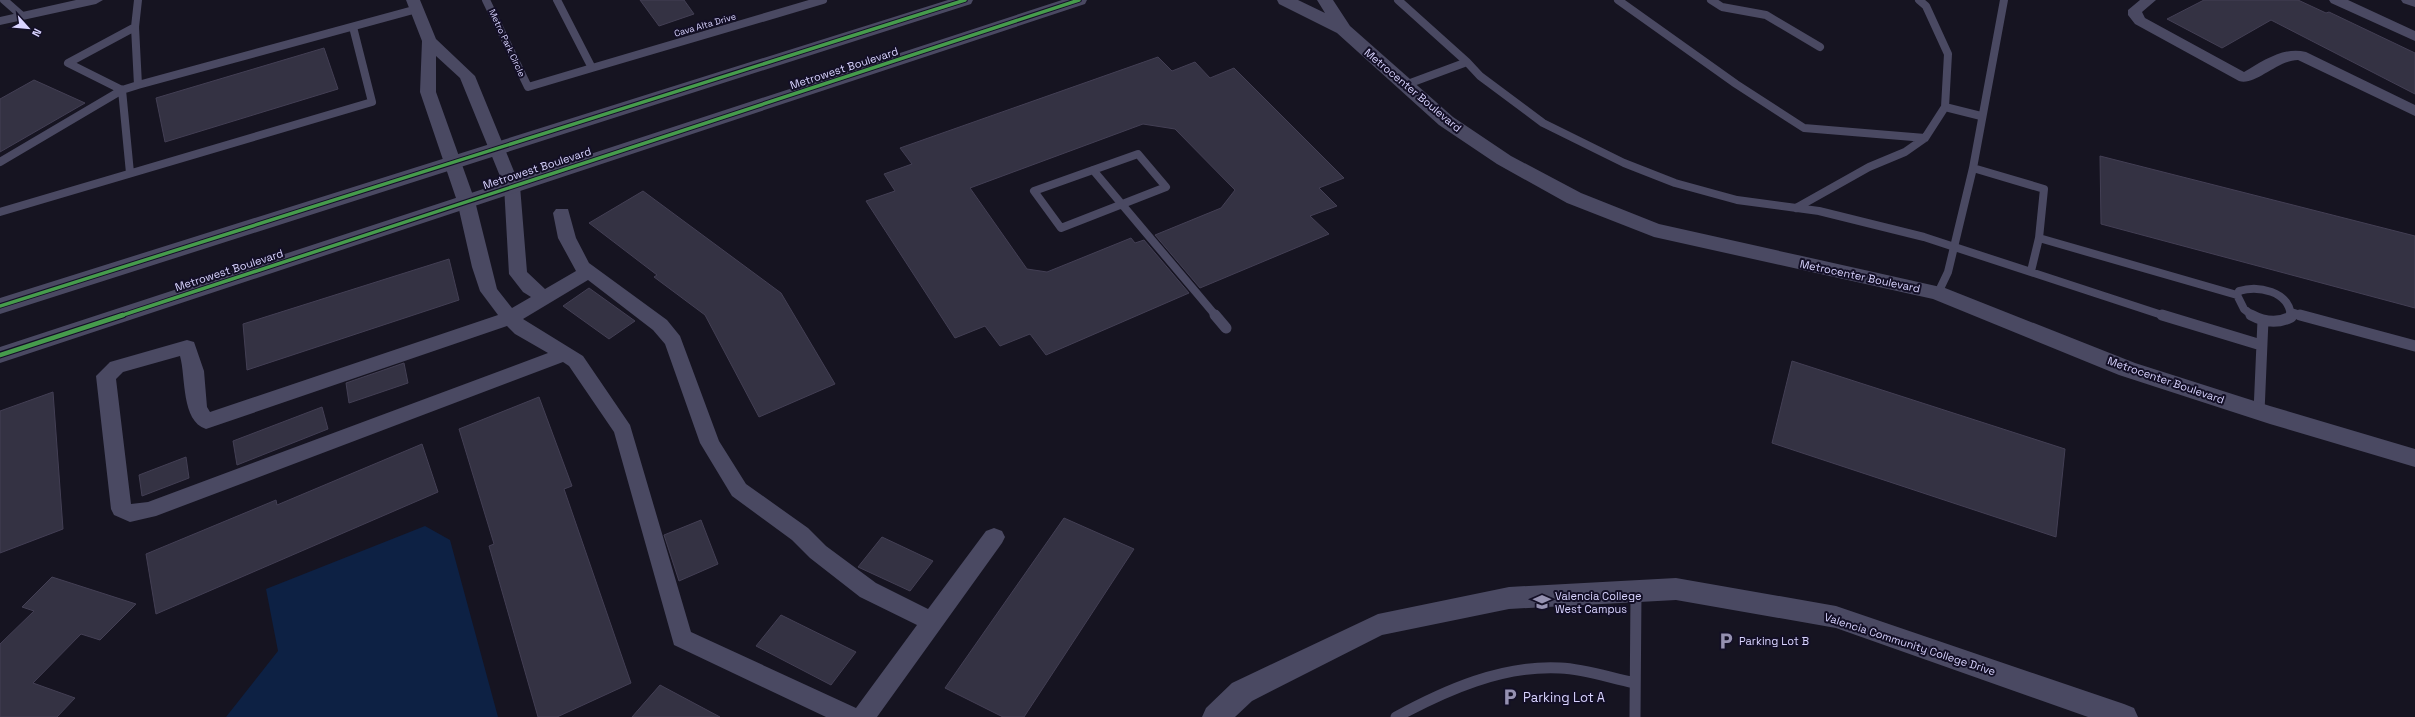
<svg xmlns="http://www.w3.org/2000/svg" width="2415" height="717" viewBox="0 0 2415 717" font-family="'Space Grotesk',sans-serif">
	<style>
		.water { fill: #0d2144 }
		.building { fill: #343243; stroke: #433f54 }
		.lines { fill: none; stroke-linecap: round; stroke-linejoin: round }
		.service-far1 { stroke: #4a4962; stroke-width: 8 }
		.service { stroke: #4a4962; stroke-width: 11 }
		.minor { fill: #4a4962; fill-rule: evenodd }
		.tertiary { fill: #4a4962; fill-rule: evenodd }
		.cycleway-far1-casing { stroke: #130f26; stroke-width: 5.5 }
		.cycleway-casing { stroke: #130f26; stroke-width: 7 }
		.cycleway-far1 { stroke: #469c4c; stroke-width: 3.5 }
		.cycleway { stroke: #469c4c; stroke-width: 4.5 }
		.labels { text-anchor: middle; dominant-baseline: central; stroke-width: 4; stroke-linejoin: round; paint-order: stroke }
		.far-street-label { font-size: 9px; fill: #d9d4ff; stroke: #130f26 }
		.street-label { font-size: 11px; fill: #d9d4ff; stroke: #130f26 }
		.poi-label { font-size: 11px; fill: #d9d4ff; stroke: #130f26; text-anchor: start }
		.near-poi-label { font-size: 13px; fill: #d9d4ff; stroke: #130f26; text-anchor: start }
	</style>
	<rect width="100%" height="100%" fill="#161421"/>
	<path class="water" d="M 425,526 L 450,540 L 498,717 L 226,717 L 278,651 L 266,589 Z"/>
	<path class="building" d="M 640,0 L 684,0 L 694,14 L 659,26 Z
		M 2204,0 L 2298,0 L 2326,13 L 2329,12 L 2415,53 L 2415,94 L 2271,20 L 2222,48 L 2167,19 Z
		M 324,48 L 338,89 L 165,142 L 156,98 Z
		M 1158,57 L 1172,71 L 1195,62 L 1210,78 L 1234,68 L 1344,178 L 1319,188 L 1337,206 L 1310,216 L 1329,234 L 1200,288 L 1155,235 L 1221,208 L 1235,190 L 1175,129 L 1143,124 L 970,188 L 1027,269 L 1047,272 L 1131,238 L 1135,243 L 1144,240 L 1189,293 L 1046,355 L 1030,334 L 1000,346 L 985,326 L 955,338 L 866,201 L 895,191 L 884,174 L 912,164 L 900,148 Z
		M 34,80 L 85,103 L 0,152 L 0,99 Z
		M 2100,156 L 2415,236 L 2415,308 L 2101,224 Z
		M 643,191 L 781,293 L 835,384 L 759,417 L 705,315 L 654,277 L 657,275 L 589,223 Z
		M 449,259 L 459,300 L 247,370 L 243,324 Z
		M 589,288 L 635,321 L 609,339 L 563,306 Z
		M 1792,361 L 2065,449 L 2056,537 L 1772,443 Z
		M 404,363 L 408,383 L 349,403 L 346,383 Z
		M 53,392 L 63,529 L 0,553 L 0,411 Z
		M 539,397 L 572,486 L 564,489 L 631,683 L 557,717 L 538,717 L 489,546 L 494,544 L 459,429 Z
		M 322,407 L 328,429 L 237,465 L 233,441 Z
		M 422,444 L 438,492 L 156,614 L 146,554 L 276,500 L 277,505 Z
		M 186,457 L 189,478 L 142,496 L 139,475 Z
		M 1064,518 L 1134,549 L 1024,717 L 1003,717 L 945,688 Z
		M 701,520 L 718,564 L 679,581 L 664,535 Z
		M 882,537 L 933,561 L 910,591 L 858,567 Z
		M 52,577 L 136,604 L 100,640 L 81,634 L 33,683 L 75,698 L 57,717 L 0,717 L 0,644 L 34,611 L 22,607 Z
		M 781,615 L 856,652 L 831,685 L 756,646 Z
		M 660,685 L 720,717 L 632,717 Z"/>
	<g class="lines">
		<path class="service-far1" d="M 4,0 L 21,15
			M 486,0 L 528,87 L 592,68 L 557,0
			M 1398,0 L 1467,62 L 1405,85
			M 1618,0 L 1736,84 L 1804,128 L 1925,138
			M 1711,0 L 1722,7 L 1766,15 L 1820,47
			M 1919,0 L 1926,6 L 1948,54 L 1945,107
			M 1467,62 L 1480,76 L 1543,123 L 1624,163 L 1675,183 L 1737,200 L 1819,211 L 1924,237 L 2165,316
			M 592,68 L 823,0
			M 138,85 L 417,9
			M 122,90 L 68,63 L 135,27
			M 1138,154 L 1166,187 L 1061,228 L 1034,191 Z
			M 0,162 L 122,90
			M 1973,168 L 2044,189 L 2039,238 L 2237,295
			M 1093,170 L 1216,316
			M 130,173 L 122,90 L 138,85 L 135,27 L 138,0
			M 1796,208 L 1869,167 L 1905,152 L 1925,138 L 1945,107 L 1981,116
			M 0,212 L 372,102 L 353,27
			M 2031,271 L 2039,238
			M 1938,293 L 1948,272 L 1973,168 L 2004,0
			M 2291,312 L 2304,316
			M 2253,316 L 2244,309 L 2237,295 L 2239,291 C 2258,285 2289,291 2291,316"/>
		<path class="service" d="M 1215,315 L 1226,328
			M 2162,315 L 2261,345
			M 2251,315 C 2264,322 2277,324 2291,317 L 2291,315
			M 2300,315 L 2415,346
			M 2259,412 L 2263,320
			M 1396,717 C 1446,690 1502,665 1560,668 C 1586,669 1610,678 1635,683
			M 1635,717 L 1636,592"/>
		<path class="minor" d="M 76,0 L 103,0 L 96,4 L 0,25 L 0,17 Z
			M 406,0 L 420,0 L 436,39 L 475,76 L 520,186 L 527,272 L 545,289 L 576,271 L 558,238 L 553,213 L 556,209 L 568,209 L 576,238 L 589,263 L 667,320 L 680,336 L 719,441 L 746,484 L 808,528 L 826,546 L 876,583 L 928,609 L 986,531 L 994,528 L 1002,531 L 1005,537 L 1002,543 L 877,717 L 826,717 L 674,645 L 614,432 L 569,366 L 563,362 L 156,516 L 130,522 L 114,515 L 111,509 L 96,376 L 110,362 L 187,340 L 194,342 L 204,371 L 207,407 L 210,412 L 498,315 L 480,291 L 472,267 L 457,201 L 420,92 L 422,41 ZM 436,56 L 460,78 L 504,186 L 509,274 L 523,292 L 531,297 L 512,308 L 497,289 L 475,201 L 436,92 ZM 588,280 L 653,330 L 665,344 L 700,443 L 732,496 L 792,540 L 810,558 L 860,597 L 917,625 L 856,708 L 691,632 L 630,425 L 583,356 L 523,319 ZM 507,326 L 515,334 L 548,353 L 148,502 L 131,504 L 116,379 L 123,372 L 180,356 C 186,377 181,421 206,429 Z
			M 2140,0 L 2156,0 L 2142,12 L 2145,18 L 2244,72 C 2263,61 2284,46 2306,52 L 2415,105 L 2415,116 L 2298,60 C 2277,60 2256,86 2239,81 L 2135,24 L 2128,15 L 2128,10 Z
			M 2329,0 L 2348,0 L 2415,31 L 2415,41 L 2331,3 Z
			M 2401,0 L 2415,0 L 2415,7 L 2403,3 Z"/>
		<path class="tertiary" d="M 948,0 L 973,0 L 971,4 L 0,314 L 0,298 Z
			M 1062,0 L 1087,0 L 1085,4 L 0,363 L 0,347 Z
			M 1277,0 L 1298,0 L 1325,13 L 1317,0 L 1333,0 L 1350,26 L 1453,117 L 1511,156 L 1581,193 L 1659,224 L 1945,288 L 2135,363 L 2270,406 L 2415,449 L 2415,467 L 2270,424 L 2119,375 L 1933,299 L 1654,237 L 1567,203 L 1497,164 L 1439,125 L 1337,33 L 1279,4 Z
			M 1676,578 L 1836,606 L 2124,704 L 2134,708 L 2138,717 L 2088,717 L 1836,628 L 1676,600 L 1509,609 L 1382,635 L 1252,701 L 1235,717 L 1202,717 L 1206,708 L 1232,683 L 1378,614 L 1509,587 Z"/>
		<g class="cycleway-far1-casing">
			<path id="cycleway-far1" d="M 0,306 L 965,0
				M 120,316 L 1079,0"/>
		</g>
		<g class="cycleway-casing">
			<path id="cycleway" d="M 0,355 L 123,315"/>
		</g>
		<use href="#cycleway-far1" class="cycleway-far1"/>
		<use href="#cycleway" class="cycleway"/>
	</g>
	<defs>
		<g id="university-bare" transform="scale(1.38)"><path d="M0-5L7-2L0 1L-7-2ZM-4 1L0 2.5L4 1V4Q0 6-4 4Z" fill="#9591b1" stroke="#130f26" stroke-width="2.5" paint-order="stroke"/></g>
		<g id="parking-bare" transform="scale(1.38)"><path d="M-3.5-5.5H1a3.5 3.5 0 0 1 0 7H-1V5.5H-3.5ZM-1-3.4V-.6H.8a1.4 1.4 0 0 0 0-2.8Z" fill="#9591b1" stroke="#130f26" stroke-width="2.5" paint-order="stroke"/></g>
	</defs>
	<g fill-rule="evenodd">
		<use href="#university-bare" x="1542" y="602"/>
		<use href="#parking-bare" x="1726" y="641"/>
		<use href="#parking-bare" x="1510" y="697"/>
	</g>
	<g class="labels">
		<g class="far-street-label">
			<text transform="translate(705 25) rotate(-16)">Cava Alta Drive</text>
			<text transform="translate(507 43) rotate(65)">Metro Park Circle</text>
		</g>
		<g class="street-label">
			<text transform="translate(844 68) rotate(-18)">Metrowest Boulevard</text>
			<text transform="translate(1413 90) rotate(40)">Metrocenter Boulevard</text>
			<text transform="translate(537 168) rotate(-18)">Metrowest Boulevard</text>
			<text transform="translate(229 270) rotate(-18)">Metrowest Boulevard</text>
			<text transform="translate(1860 276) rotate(12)">Metrocenter Boulevard</text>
			<text transform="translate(2166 380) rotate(19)">Metrocenter Boulevard</text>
			<text transform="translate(1910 644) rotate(18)">Valencia Community College Drive</text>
		</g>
		<g class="poi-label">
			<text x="1555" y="596">Valencia College<tspan x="1555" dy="13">West Campus</tspan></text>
			<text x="1739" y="641">Parking Lot B</text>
		</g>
		<g class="near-poi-label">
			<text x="1523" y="697">Parking Lot A</text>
		</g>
	</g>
	<g transform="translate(28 28) rotate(117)" stroke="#130f26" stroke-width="3" paint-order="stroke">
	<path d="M0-3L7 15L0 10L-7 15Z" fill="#d9d4ff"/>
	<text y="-6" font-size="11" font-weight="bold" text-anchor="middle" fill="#d9d4ff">N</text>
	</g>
</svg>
